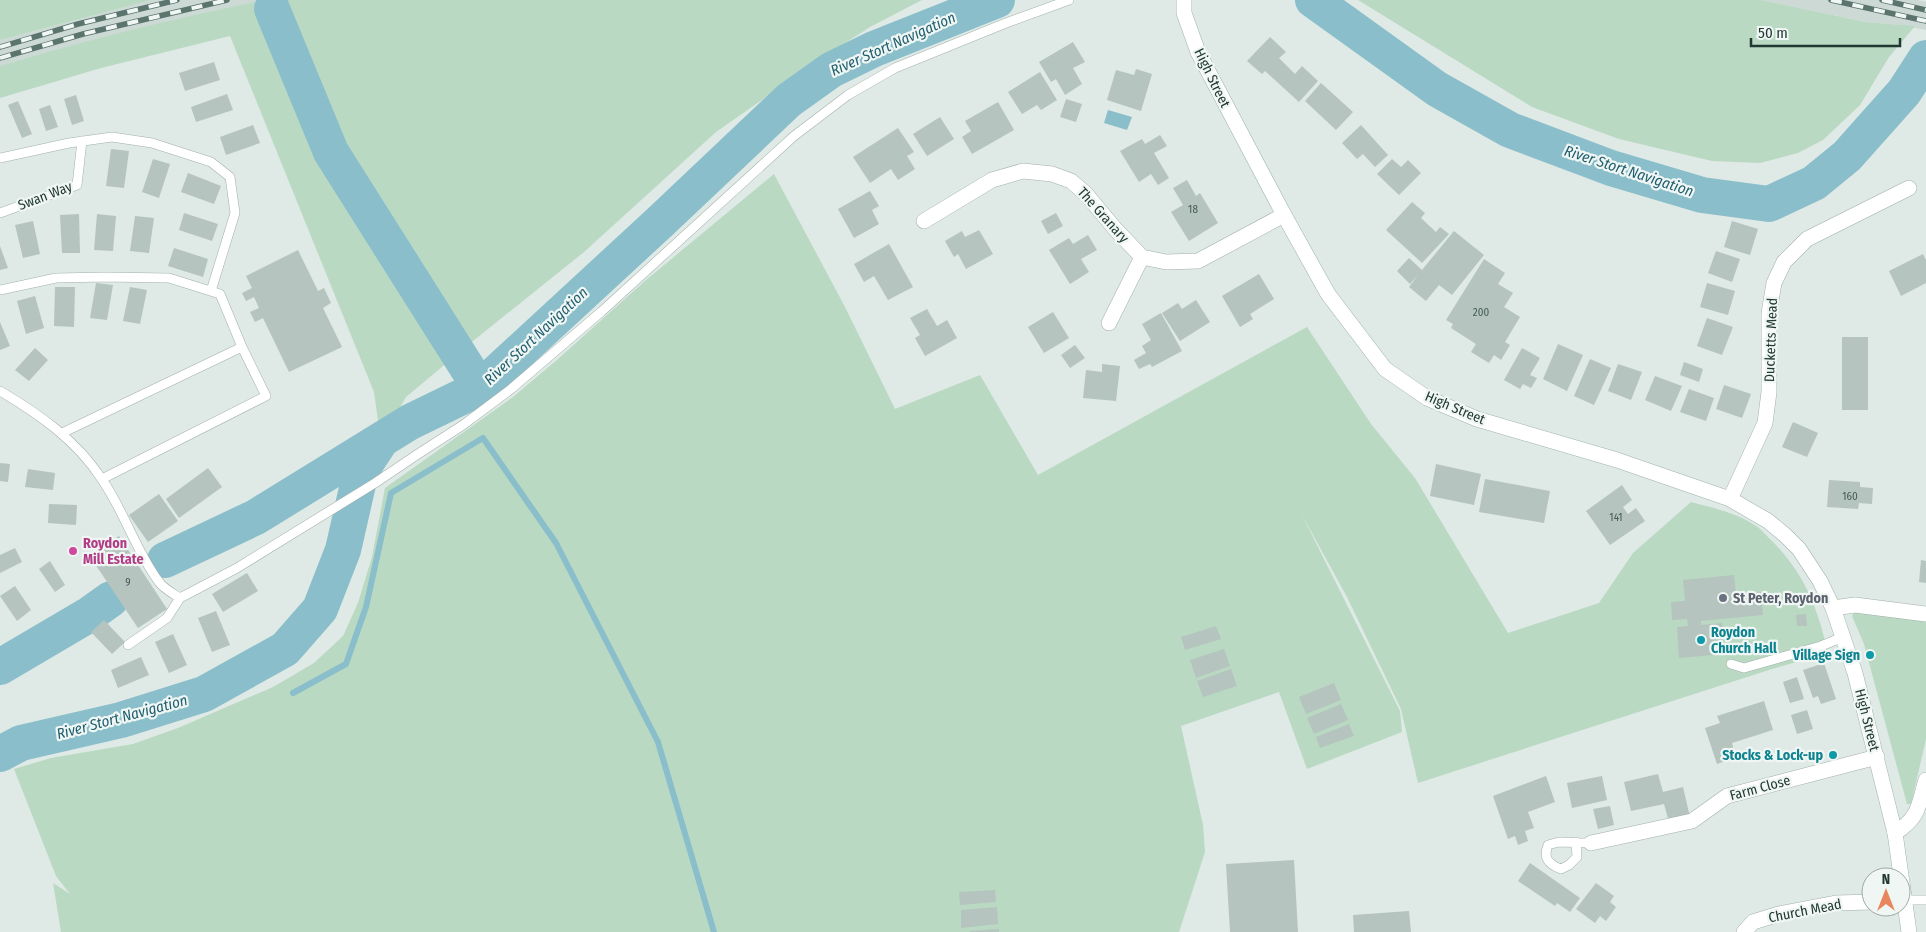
<svg xmlns="http://www.w3.org/2000/svg" width="1926" height="932" viewBox="0 0 1926 932" font-family="'Fira Sans Condensed',sans-serif">
	<style>
		.built { fill: #cdd9d4 }
		.green { fill: #b9d9c3 }
		.water { fill: #8abecb }
		.lines { fill: none; stroke-linecap: round; stroke-linejoin: round }
		.stream { stroke: #8abecb; stroke-width: 6 }
		.river { stroke: #8abecb; stroke-width: 36 }
		.building { fill: #b5c4be }
		.lane-casing { stroke: #a2b0ac; stroke-width: 10 }
		.street-casing { stroke: #a2b0ac; stroke-width: 16 }
		.secondary-casing { stroke: #9fb4ad; stroke-width: 16 }
		.lane { stroke: #fff; stroke-width: 9 }
		.street { stroke: #fff; stroke-width: 15 }
		.secondary { stroke: #fff; stroke-width: 15 }
		.rail-casing { stroke: #5b746e; stroke-width: 5.5 }
		.rail { stroke: #eff6f3; stroke-width: 4; stroke-dasharray: 11; stroke-linecap: butt }
		.hotel-dot { fill: #d1479c; stroke: #eff6f3; stroke-width: 2 }
		.worship-dot { fill: #6b7280; stroke: #eff6f3; stroke-width: 2 }
		.culture-dot { fill: #0f9aa8; stroke: #eff6f3; stroke-width: 2 }
		.labels { text-anchor: middle; dominant-baseline: central; stroke-width: 4.5; stroke-linejoin: round; paint-order: stroke }
		.number-label { font-size: 11px; fill: #465b56 }
		.street-label { font-size: 14px; fill: #213833; stroke: #eff6f3 }
		.hotel-label { font-size: 14px; font-weight: bold; fill: #b23c85; stroke: #eff6f3; text-anchor: start }
		.worship-label { font-size: 14px; font-weight: bold; fill: #5b616d; stroke: #eff6f3; text-anchor: start }
		.culture-label { font-size: 14px; font-weight: bold; fill: #0d838f; stroke: #eff6f3; text-anchor: end }
		.water-label { font-size: 15px; font-style: italic; fill: #205e6f; stroke: #eff6f3 }
	</style>
	<rect width="100%" height="100%" fill="#dfe9e5"/>
	<path class="built" d="M 151,0 L 265,0 L 217,10 L 118,34 L 0,66 L 0,40 Z
		M 1761,0 L 1918,0 L 1926,2 L 1926,30 L 1901,25 L 1867,22 Z"/>
	<path class="green" d="M 0,0 L 151,0 L 0,40 Z
		M 265,0 L 922,0 L 870,27 L 819,60 L 716,132 L 584,252 L 473,341 L 406,397 L 381,441 L 374,392 L 230,36 L 101,68 L 0,98 L 0,66 C 87,40 176,18 265,0 Z
		M 1358,0 L 1761,0 L 1866,22 L 1915,26 L 1889,57 L 1860,105 L 1823,140 L 1798,153 L 1760,163 L 1712,161 L 1619,139 L 1532,107 Z
		M 774,174 L 845,307 L 895,409 L 980,375 L 1038,475 L 1307,327 L 1371,424 L 1415,478 L 1508,633 L 1599,603 L 1633,553 L 1691,502 C 1713,508 1737,513 1756,526 C 1761,529 1766,535 1770,539 C 1804,572 1818,608 1828,653 L 1772,669 L 1418,783 L 1401,709 L 1347,597 L 1301,513 L 1400,711 L 1402,732 L 1307,769 L 1279,692 L 1181,726 L 1203,825 L 1205,852 L 1179,932 L 61,932 L 53,883 L 70,894 L 56,876 L 14,769 L 51,758 L 133,744 L 178,728 L 273,687 L 314,663 L 343,636 L 358,603 L 372,557 L 385,488 L 513,397 L 558,359 L 646,280 Z
		M 1858,612 L 1926,621 L 1926,739 L 1911,804 L 1907,804 L 1864,644 L 1852,616 L 1854,613 Z"/>
	<path class="water" d="M 1108,110 L 1132,117 L 1127,130 L 1104,123 Z"/>
	<g class="lines">
		<path class="stream" d="M 293,693 L 346,664 L 366,607 L 391,493 L 483,438 L 556,543 L 658,742 L 714,932"/>
		<path class="river" d="M 1313,0 L 1437,89 L 1510,130 L 1611,168 L 1702,195 L 1769,204 L 1814,183 L 1847,156 L 1904,92 L 1926,58
			M 272,9 L 331,152 L 480,388
			M 165,560 L 256,517 L 410,422 L 480,388 L 660,222 L 789,100 L 831,70 L 874,49 L 997,0
			M 0,667 L 90,614 L 111,599
			M 0,754 L 21,743 L 121,720 L 204,694 L 285,649 L 320,609 L 343,550 L 361,471 L 380,442"/>
	</g>
	<path class="building" d="M 1270,37 L 1286,52 L 1279,58 L 1295,74 L 1302,66 L 1318,81 L 1299,102 L 1265,71 L 1262,74 L 1247,61 Z
		M 1073,42 L 1085,62 L 1073,68 L 1082,84 L 1065,95 L 1056,79 L 1051,82 L 1039,62 Z
		M 214,62 L 220,80 L 185,91 L 179,73 Z
		M 1136,69 L 1152,74 L 1141,111 L 1107,100 L 1116,70 L 1134,75 Z
		M 1040,72 L 1057,100 L 1041,110 L 1037,105 L 1022,114 L 1008,92 Z
		M 1321,83 L 1353,112 L 1336,130 L 1305,101 Z
		M 227,94 L 233,110 L 196,122 L 191,107 Z
		M 76,95 L 84,121 L 72,125 L 64,99 Z
		M 1066,99 L 1082,104 L 1076,122 L 1060,117 Z
		M 18,101 L 32,134 L 22,138 L 8,105 Z
		M 998,102 L 1014,130 L 972,154 L 962,137 L 971,131 L 965,121 Z
		M 50,105 L 58,127 L 46,131 L 39,109 Z
		M 940,117 L 954,139 L 927,156 L 913,134 Z
		M 253,125 L 260,143 L 226,155 L 220,137 Z
		M 1361,125 L 1388,155 L 1375,167 L 1363,154 L 1357,159 L 1342,143 Z
		M 898,128 L 914,152 L 907,156 L 915,169 L 898,180 L 891,169 L 870,183 L 853,157 Z
		M 1160,135 L 1167,146 L 1154,153 L 1169,178 L 1158,185 L 1151,174 L 1139,182 L 1120,151 L 1142,139 L 1145,144 Z
		M 111,149 L 129,151 L 124,188 L 106,186 Z
		M 153,159 L 170,164 L 159,198 L 142,192 Z
		M 1392,159 L 1401,167 L 1408,160 L 1421,173 L 1399,195 L 1377,174 Z
		M 188,173 L 221,186 L 214,204 L 181,192 Z
		M 1187,180 L 1196,196 L 1200,193 L 1218,223 L 1189,241 L 1171,212 L 1183,205 L 1173,188 Z
		M 870,191 L 879,206 L 872,210 L 879,224 L 854,238 L 838,209 Z
		M 1412,202 L 1425,213 L 1421,218 L 1436,232 L 1440,227 L 1449,234 L 1422,263 L 1386,230 Z
		M 184,213 L 218,224 L 212,241 L 179,230 Z
		M 1056,213 L 1063,226 L 1048,234 L 1041,221 Z
		M 79,214 L 80,253 L 62,253 L 60,215 Z
		M 97,214 L 116,216 L 113,251 L 94,250 Z
		M 135,216 L 154,218 L 149,253 L 130,251 Z
		M 33,221 L 40,254 L 23,258 L 15,225 Z
		M 1732,221 L 1758,229 L 1750,255 L 1724,247 Z
		M 979,230 L 993,254 L 966,269 L 958,254 L 954,257 L 945,241 L 962,231 L 965,237 Z
		M 1454,231 L 1484,255 L 1452,295 L 1439,285 L 1426,301 L 1409,287 L 1418,275 L 1410,284 L 1397,271 L 1409,258 L 1422,270 Z
		M 1088,235 L 1097,250 L 1081,259 L 1089,272 L 1070,284 L 1049,250 L 1069,238 L 1073,244 Z
		M 889,244 L 913,287 L 888,300 L 874,276 L 864,282 L 854,264 Z
		M 0,246 L 8,268 L 0,270 Z
		M 174,248 L 208,259 L 203,277 L 168,266 Z
		M 298,250 L 318,291 L 324,288 L 331,303 L 323,308 L 342,347 L 289,372 L 263,318 L 255,322 L 250,312 L 259,308 L 254,297 L 246,301 L 242,293 L 252,288 L 246,276 Z
		M 1716,251 L 1740,259 L 1732,282 L 1708,273 Z
		M 1923,254 L 1926,260 L 1926,283 L 1901,296 L 1889,271 Z
		M 1484,259 L 1505,273 L 1498,284 L 1513,293 L 1504,307 L 1520,317 L 1505,342 L 1510,345 L 1501,360 L 1494,355 L 1489,363 L 1471,352 L 1476,344 L 1451,328 L 1453,324 L 1446,320 Z
		M 1259,274 L 1274,299 L 1250,314 L 1253,319 L 1240,327 L 1222,296 Z
		M 96,283 L 113,285 L 107,320 L 90,318 Z
		M 1707,283 L 1735,291 L 1728,315 L 1700,307 Z
		M 55,287 L 75,287 L 74,327 L 54,326 Z
		M 130,287 L 147,290 L 140,324 L 123,321 Z
		M 35,296 L 44,328 L 26,334 L 17,301 Z
		M 1196,300 L 1210,322 L 1180,341 L 1162,313 L 1178,303 L 1182,309 Z
		M 927,309 L 937,326 L 947,320 L 957,338 L 925,356 L 915,338 L 920,335 L 910,318 Z
		M 1053,312 L 1069,338 L 1044,353 L 1028,327 Z
		M 1161,313 L 1182,351 L 1152,367 L 1150,364 L 1139,369 L 1134,360 L 1146,353 L 1142,346 L 1151,340 L 1142,324 Z
		M 1707,318 L 1733,327 L 1722,355 L 1697,346 Z
		M 0,322 L 10,346 L 0,350 Z
		M 1842,337 L 1868,337 L 1868,410 L 1842,410 Z
		M 1558,344 L 1583,355 L 1567,391 L 1543,379 Z
		M 1075,345 L 1085,358 L 1070,368 L 1061,355 Z
		M 35,348 L 48,360 L 29,381 L 15,370 Z
		M 1522,348 L 1540,358 L 1530,375 L 1537,378 L 1531,388 L 1523,384 L 1520,389 L 1504,380 Z
		M 1590,359 L 1611,368 L 1594,405 L 1574,396 Z
		M 1684,362 L 1703,369 L 1699,382 L 1680,375 Z
		M 1102,364 L 1120,366 L 1116,401 L 1083,398 L 1086,370 L 1102,372 Z
		M 1618,364 L 1642,372 L 1631,400 L 1608,391 Z
		M 1655,376 L 1682,386 L 1671,411 L 1645,400 Z
		M 1724,385 L 1751,394 L 1742,418 L 1716,409 Z
		M 1689,389 L 1714,398 L 1706,421 L 1680,412 Z
		M 1793,422 L 1818,433 L 1807,457 L 1782,447 Z
		M 0,463 L 10,464 L 8,482 L 0,481 Z
		M 1436,464 L 1481,474 L 1474,505 L 1430,496 Z
		M 208,468 L 222,487 L 179,518 L 166,499 Z
		M 28,469 L 55,473 L 53,490 L 25,487 Z
		M 1485,479 L 1550,491 L 1544,523 L 1479,512 Z
		M 1829,480 L 1860,482 L 1860,487 L 1873,488 L 1872,504 L 1859,503 L 1858,509 L 1827,507 Z
		M 1622,485 L 1632,500 L 1623,507 L 1628,514 L 1636,508 L 1645,521 L 1610,545 L 1586,511 Z
		M 159,494 L 178,521 L 148,542 L 129,515 Z
		M 49,504 L 77,505 L 76,525 L 48,523 Z
		M 119,536 L 167,609 L 138,628 L 89,555 Z
		M 15,548 L 22,562 L 0,573 L 0,555 Z
		M 1921,560 L 1926,561 L 1926,583 L 1919,582 Z
		M 50,561 L 65,585 L 55,592 L 39,569 Z
		M 247,573 L 258,591 L 223,612 L 212,594 Z
		M 1734,575 L 1736,595 L 1761,592 L 1763,615 L 1701,621 L 1701,625 L 1722,623 L 1725,654 L 1679,658 L 1677,627 L 1688,626 L 1687,619 L 1672,620 L 1671,602 L 1685,601 L 1683,580 Z
		M 15,586 L 31,610 L 17,621 L 0,596 Z
		M 216,611 L 230,645 L 212,652 L 198,618 Z
		M 1806,614 L 1807,626 L 1797,626 L 1796,615 Z
		M 104,620 L 125,642 L 112,654 L 91,632 Z
		M 1216,626 L 1221,639 L 1185,650 L 1181,637 Z
		M 173,634 L 187,665 L 169,673 L 155,642 Z
		M 1224,649 L 1230,666 L 1196,678 L 1190,660 Z
		M 141,657 L 149,675 L 118,688 L 111,670 Z
		M 1824,663 L 1836,699 L 1821,704 L 1818,696 L 1813,698 L 1803,670 Z
		M 1231,669 L 1237,686 L 1203,697 L 1197,681 Z
		M 1797,677 L 1804,699 L 1790,703 L 1783,682 Z
		M 1334,683 L 1341,700 L 1306,714 L 1299,697 Z
		M 1764,701 L 1773,730 L 1732,743 L 1736,757 L 1717,764 L 1705,728 L 1720,723 L 1717,716 Z
		M 1341,704 L 1348,720 L 1314,734 L 1307,718 Z
		M 1807,710 L 1813,729 L 1797,734 L 1791,715 Z
		M 1349,724 L 1354,736 L 1320,748 L 1316,737 Z
		M 1658,774 L 1663,792 L 1683,787 L 1690,817 L 1669,822 L 1664,804 L 1631,811 L 1624,782 Z
		M 1546,776 L 1555,802 L 1528,812 L 1534,828 L 1525,831 L 1528,841 L 1518,845 L 1515,836 L 1508,839 L 1493,796 Z
		M 1602,776 L 1607,800 L 1572,808 L 1567,783 Z
		M 1610,806 L 1614,825 L 1598,829 L 1593,809 Z
		M 1294,860 L 1298,932 L 1230,932 L 1226,864 Z
		M 1530,863 L 1580,898 L 1570,912 L 1557,903 L 1555,906 L 1518,881 Z
		M 1596,883 L 1614,896 L 1610,902 L 1616,907 L 1606,921 L 1600,916 L 1595,923 L 1576,909 Z
		M 995,890 L 996,902 L 960,905 L 959,892 Z
		M 997,907 L 998,924 L 961,928 L 961,910 Z
		M 1409,911 L 1411,932 L 1354,932 L 1353,915 Z
		M 999,929 L 999,932 L 970,932 L 970,931 Z"/>
	<g class="lines">
		<g class="lane-casing">
			<path id="lane" d="M 0,158 L 69,143 L 112,137 L 152,143 L 211,162 L 230,177 L 235,213 L 211,291
				M 0,213 L 77,185 L 82,141
				M 0,290 L 56,278 L 106,277 L 169,278 L 220,294 L 242,347 L 62,433
				M 0,391 C 39,414 76,440 101,478 C 124,510 135,550 159,582 C 164,589 174,594 180,598
				M 102,479 L 266,396 L 242,347
				M 128,645 L 167,618 L 180,598 L 237,568 L 375,483 L 418,454 L 463,425 L 511,389 L 601,312 L 794,136 L 848,95 L 895,68 L 1006,23 L 1069,0
				M 1731,664 L 1744,668 L 1821,646 L 1843,637
				M 1576,842 L 1577,857 L 1569,865 L 1561,869 C 1548,864 1543,858 1548,845 L 1559,842 L 1591,843
				M 1905,900 L 1926,900"/>
		</g>
		<g class="street-casing">
			<path id="street" d="M 924,221 L 992,180 L 1023,171 L 1052,174 L 1071,181 L 1086,194 L 1116,230 L 1142,257 L 1166,262 L 1198,261 L 1284,215
				M 1109,323 L 1142,257
				M 1730,499 L 1765,423 L 1769,392 L 1769,313 L 1774,283 L 1784,262 L 1807,239 L 1909,188
				M 1833,608 L 1855,605 L 1926,614
				M 1895,833 C 1920,817 1918,806 1926,780
				M 1591,843 L 1692,821 L 1727,796 L 1877,757
				M 1744,932 L 1753,922 L 1779,914 L 1836,903 L 1871,902"/>
		</g>
		<g class="secondary-casing">
			<path id="secondary" d="M 1184,0 L 1184,13 L 1198,52 L 1284,215 L 1328,294 L 1385,369 L 1427,398 L 1477,419 L 1617,460 L 1730,499 L 1768,521 L 1786,536 L 1799,549 L 1820,581 L 1833,608 L 1855,673 L 1895,833 L 1909,932"/>
		</g>
		<use href="#lane" class="lane"/>
		<use href="#street" class="street"/>
		<use href="#secondary" class="secondary"/>
		<g class="rail-casing">
			<path id="rail" d="M 1831,0 L 1926,21
				M 1882,0 L 1926,10
				M 0,47 L 78,24 L 177,0
				M 0,58 L 83,34 L 227,0"/>
		</g>
		<use href="#rail" class="rail"/>
	</g>
	<circle class="hotel-dot" cx="73" cy="551" r="5"/>
	<circle class="worship-dot" cx="1723" cy="598" r="5"/>
	<g class="culture-dot">
		<circle cx="1701" cy="640" r="5"/>
		<circle cx="1870" cy="655" r="5"/>
		<circle cx="1833" cy="755" r="5"/>
	</g>
	<g class="labels">
		<g class="number-label">
			<text x="1193" y="209">18</text>
			<text x="1481" y="312">200</text>
			<text x="1850" y="496">160</text>
			<text x="1616" y="517">141</text>
			<text x="128" y="582">9</text>
		</g>
		<g class="street-label">
			<text transform="translate(1212 78) rotate(64)">High Street</text>
			<text transform="translate(45 196) rotate(-21)">Swan Way</text>
			<text transform="translate(1103 215) rotate(48)">The Granary</text>
			<text transform="translate(1771 340) rotate(-88)">Ducketts Mead</text>
			<text transform="translate(1455 408) rotate(23)">High Street</text>
			<text transform="translate(1867 720) rotate(76)">High Street</text>
			<text transform="translate(1760 788) rotate(-15)">Farm Close</text>
			<text transform="translate(1805 911) rotate(-11)">Church Mead</text>
		</g>
		<g class="hotel-label">
			<text x="83" y="543">Roydon<tspan x="83" dy="16">Mill Estate</tspan></text>
		</g>
		<g class="worship-label">
			<text x="1733" y="598">St Peter, Roydon</text>
		</g>
		<g class="culture-label">
			<text x="1711" y="632" text-anchor="start">Roydon<tspan x="1711" dy="16">Church Hall</tspan></text>
			<text x="1860" y="655">Village Sign</text>
			<text x="1823" y="755">Stocks &amp; Lock-up</text>
		</g>
		<g class="water-label">
			<text transform="translate(893 44) rotate(-24)">River Stort Navigation</text>
			<text transform="translate(1629 171) rotate(18)">River Stort Navigation</text>
			<text transform="translate(536 336) rotate(-43)">River Stort Navigation</text>
			<text transform="translate(122 717) rotate(-15)">River Stort Navigation</text>
		</g>
	</g>
	<g transform="translate(1886 892)"><circle r="24" fill="#eff6f3" stroke="#9daaa6"/>
	<path d="M0-4L9 19L0 12L-9 19Z" fill="#e8875e"/>
	<text y="-8" font-size="14" font-weight="bold" text-anchor="middle" fill="#213833">N</text>
	</g>
	<path d="M1751 38v8h149v-8" fill="none" stroke="#213833" stroke-width="2.5"/>
	<text x="1758" y="38" font-size="15" fill="#213833" stroke="#eff6f3" stroke-width="4" paint-order="stroke">50 m</text>
</svg>
